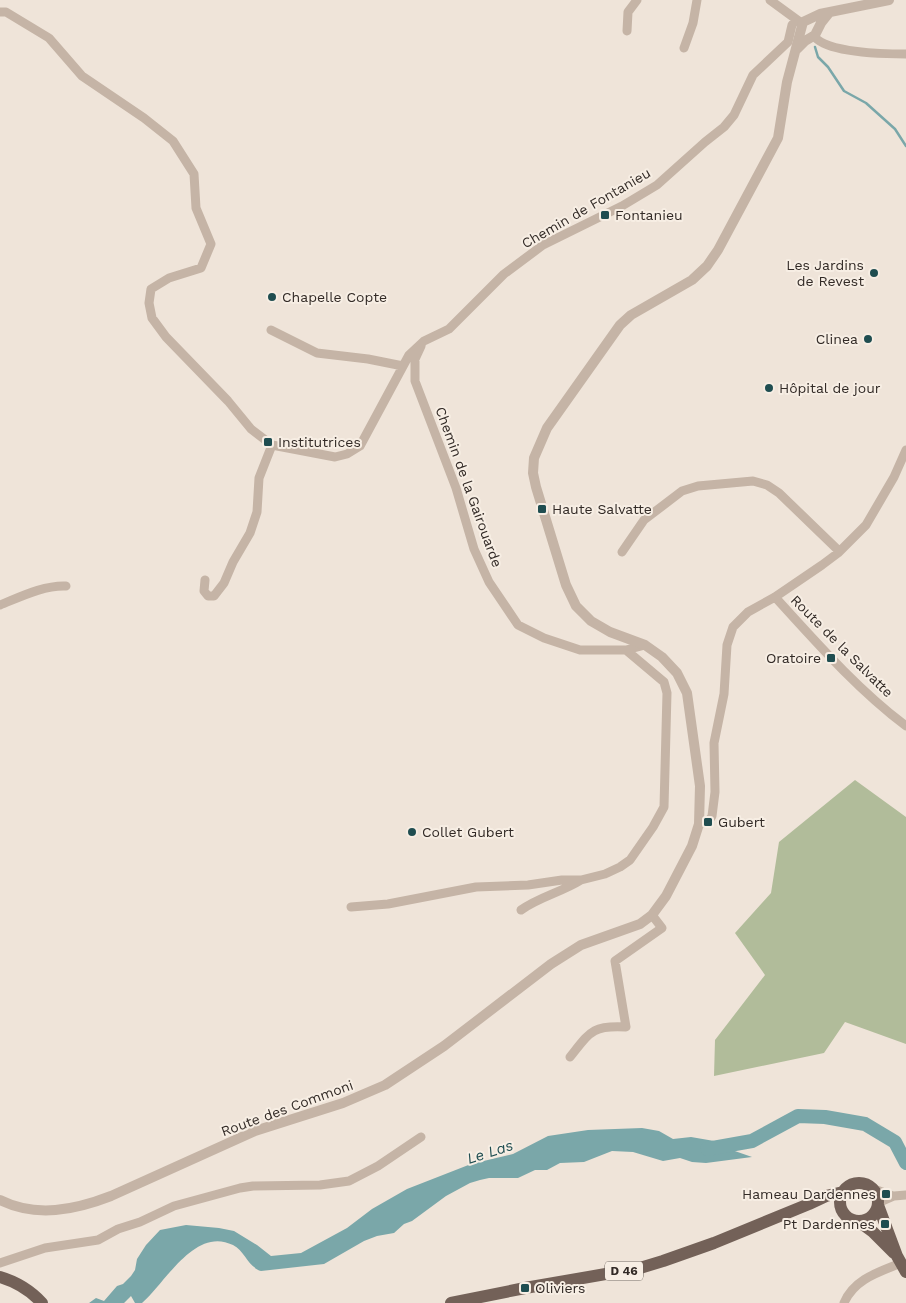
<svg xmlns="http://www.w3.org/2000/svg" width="906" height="1303" viewBox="0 0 906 1303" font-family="'Work Sans',sans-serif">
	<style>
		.green { fill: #b1bc9a }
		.water { fill: #7aa7a9 }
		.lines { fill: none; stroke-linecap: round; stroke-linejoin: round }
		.stream { stroke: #7aa7a9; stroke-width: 2.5 }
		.river { stroke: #7aa7a9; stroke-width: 14 }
		.minor { stroke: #c5b4a6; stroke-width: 9 }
		.tertiary { stroke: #c5b4a6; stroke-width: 10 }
		.primary { stroke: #736158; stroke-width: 12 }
		.poi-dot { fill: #1f4d50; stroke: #f7eee4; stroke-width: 2 }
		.labels { text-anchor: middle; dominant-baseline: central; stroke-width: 4; stroke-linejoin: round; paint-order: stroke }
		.shield { fill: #f7eee4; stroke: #6d655f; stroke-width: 1 }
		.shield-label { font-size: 12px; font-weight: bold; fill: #322a26 }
		.street-label { font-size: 14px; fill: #322a26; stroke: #f7eee4 }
		.poi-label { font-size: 14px; fill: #322a26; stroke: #f7eee4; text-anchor: start }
		.water-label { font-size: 15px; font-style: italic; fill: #1f4d50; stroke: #f7eee4 }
	</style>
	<rect width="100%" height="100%" fill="#efe4d9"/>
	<path class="green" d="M 855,780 L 906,817 L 906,1044 L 845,1022 L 824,1053 L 714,1076 L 715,1040 L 765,975 L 735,933 L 771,893 L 779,842 Z"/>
	<path class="water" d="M 642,1128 L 659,1131 L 673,1139 L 691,1137 L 720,1142 L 729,1149 L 752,1157 L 706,1163 L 692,1162 L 680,1158 L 663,1161 L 633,1152 L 612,1151 L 584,1162 L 560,1163 L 547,1170 L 535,1170 L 518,1178 L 489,1178 L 480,1180 L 470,1183 L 446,1196 L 412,1221 L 404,1224 L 394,1233 L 377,1236 L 364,1241 L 324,1264 L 261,1271 C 248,1267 245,1251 233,1245 C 195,1226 166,1282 142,1303 L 135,1303 L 131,1296 L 124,1303 L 89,1303 L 96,1298 L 104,1301 L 117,1286 L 123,1284 L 131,1276 L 135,1270 L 137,1259 L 146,1245 L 160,1230 L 186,1225 L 219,1228 L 234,1231 L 257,1245 L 271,1256 L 301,1253 L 347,1228 L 372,1209 L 407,1189 L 471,1164 L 513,1154 L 548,1136 L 588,1130 Z"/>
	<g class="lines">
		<path class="stream" d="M 815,47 L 818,57 L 828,67 L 844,91 L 866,103 L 895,129 L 906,146"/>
		<path class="river" d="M 707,1149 L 752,1141 L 798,1116 L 825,1117 L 865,1124 L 895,1142 L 906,1163"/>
		<path class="minor" d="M 770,0 L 800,22
			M 0,12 L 6,12 L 49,38 L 82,76 L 144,118 L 173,141 L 194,174 L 196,208 L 211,244 L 201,268 L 169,278 L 151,289 L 149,303 L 152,318 L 166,337 L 228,401 L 251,429 L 272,445 L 335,457 L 347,454 L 360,446 L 409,355 L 424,341 L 449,329 L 504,274 L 543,245 L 622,206 L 657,185 L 705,142 L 724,127 L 734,115 L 753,75 L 788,42 L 792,25 L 796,20
			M 627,31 L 628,12 L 637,0
			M 814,36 C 826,53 886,54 906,54
			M 684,48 L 693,23 L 697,0
			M 271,330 L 317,353 L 368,359 L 403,366
			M 421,346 L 415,359 L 415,381 L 456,488 L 474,549 L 489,582 L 518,625 L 544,638 L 580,650 L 626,650 L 645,645
			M 622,552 L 644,520 L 682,491 L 698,486 L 753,481 L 767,485 L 779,493 L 839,551
			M 205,580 L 204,591 L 208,596 L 214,596 L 224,583 L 233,562 L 250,533 L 257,512 L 259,478 L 272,445
			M 775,597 C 816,642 857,689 906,726
			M 0,605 C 20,597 44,585 66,586
			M 699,824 L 708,822 L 712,816 L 715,792 L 714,743 L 724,694 L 727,645 L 733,627 L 748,612 L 775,597 L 822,565 L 838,553 L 866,525 L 894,477 L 906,450
			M 351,907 L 388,904 L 476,887 L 528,885 L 562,880 L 581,880 L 605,874 L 620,867 L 630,860 L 653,827 L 664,807 L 667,693 L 664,682 L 626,650
			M 521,910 C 539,897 562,892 581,880
			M 570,1057 C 590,1032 592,1025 626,1027 L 615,961 L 662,928 L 652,915
			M 874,1189 L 893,1196
			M 878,1203 L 894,1196 L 906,1195
			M 0,1263 L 45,1248 L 98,1240 L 118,1229 L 140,1222 L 174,1206 L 240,1188 L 253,1186 L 320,1185 L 349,1181 L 378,1166 L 421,1137
			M 844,1303 C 854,1279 879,1272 901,1263"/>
		<path class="tertiary" d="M 797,49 L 805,41 L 815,35 L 821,23 L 829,13
			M 0,1200 C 36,1218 75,1210 111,1196 L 255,1131 L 343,1103 L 385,1085 L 444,1046 L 551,964 L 581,945 L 640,924 L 652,915 L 666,896 L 692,846 L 699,824 L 700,786 L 687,693 L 677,673 L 662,657 L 645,645 L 610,632 L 591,621 L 576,606 L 566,585 L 536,487 L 533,473 L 534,458 L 547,428 L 620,325 L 631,315 L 692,280 L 707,266 L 718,250 L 778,138 L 787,82 L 803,22 L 820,14 L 889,0"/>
		<path class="primary" d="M840 1202a19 19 0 1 1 38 0a19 19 0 1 1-38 0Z
			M 878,1205 L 897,1256 L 906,1272
			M 858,1221 L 873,1232 L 894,1253
			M 0,1277 C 17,1282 30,1290 42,1303
			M 451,1303 L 525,1288 L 640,1268 L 663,1261 L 714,1243 L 809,1204 L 826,1196 L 843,1192"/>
	</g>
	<g class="poi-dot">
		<rect x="600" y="210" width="10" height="10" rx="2.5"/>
		<circle cx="874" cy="273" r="5"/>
		<circle cx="272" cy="297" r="5"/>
		<circle cx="868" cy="339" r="5"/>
		<circle cx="769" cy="388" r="5"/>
		<rect x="263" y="437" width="10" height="10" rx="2.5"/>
		<rect x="537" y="504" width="10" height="10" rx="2.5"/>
		<rect x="826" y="653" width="10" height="10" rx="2.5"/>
		<rect x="703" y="817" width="10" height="10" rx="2.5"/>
		<circle cx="412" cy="832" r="5"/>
		<rect x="881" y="1189" width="10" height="10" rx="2.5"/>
		<rect x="880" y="1219" width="10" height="10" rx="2.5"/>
		<rect x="520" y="1283" width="10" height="10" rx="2.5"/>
	</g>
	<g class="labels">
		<rect class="shield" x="605" y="1261.5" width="38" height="19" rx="4"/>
		<g class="shield-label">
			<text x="624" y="1271">D 46</text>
		</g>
		<g class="street-label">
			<text transform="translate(586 208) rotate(-30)">Chemin de Fontanieu</text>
			<text transform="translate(469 487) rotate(70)">Chemin de la Gairouarde</text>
			<text transform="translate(842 646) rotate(45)">Route de la Salvatte</text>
			<text transform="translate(287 1108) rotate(-20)">Route des Commoni</text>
		</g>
		<g class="poi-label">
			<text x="615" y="215">Fontanieu</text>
			<text x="864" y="265" text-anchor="end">Les Jardins<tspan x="864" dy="16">de Revest</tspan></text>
			<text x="282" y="297">Chapelle Copte</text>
			<text x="858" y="339" text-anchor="end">Clinea</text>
			<text x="779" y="388">Hôpital de jour</text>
			<text x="278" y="442">Institutrices</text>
			<text x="552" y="509">Haute Salvatte</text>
			<text x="821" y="658" text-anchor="end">Oratoire</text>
			<text x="718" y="822">Gubert</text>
			<text x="422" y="832">Collet Gubert</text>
			<text x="876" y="1194" text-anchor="end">Hameau Dardennes</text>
			<text x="875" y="1224" text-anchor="end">Pt Dardennes</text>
			<text x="535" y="1288">Oliviers</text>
		</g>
		<g class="water-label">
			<text transform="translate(490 1152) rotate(-18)">Le Las</text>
		</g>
	</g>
</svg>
